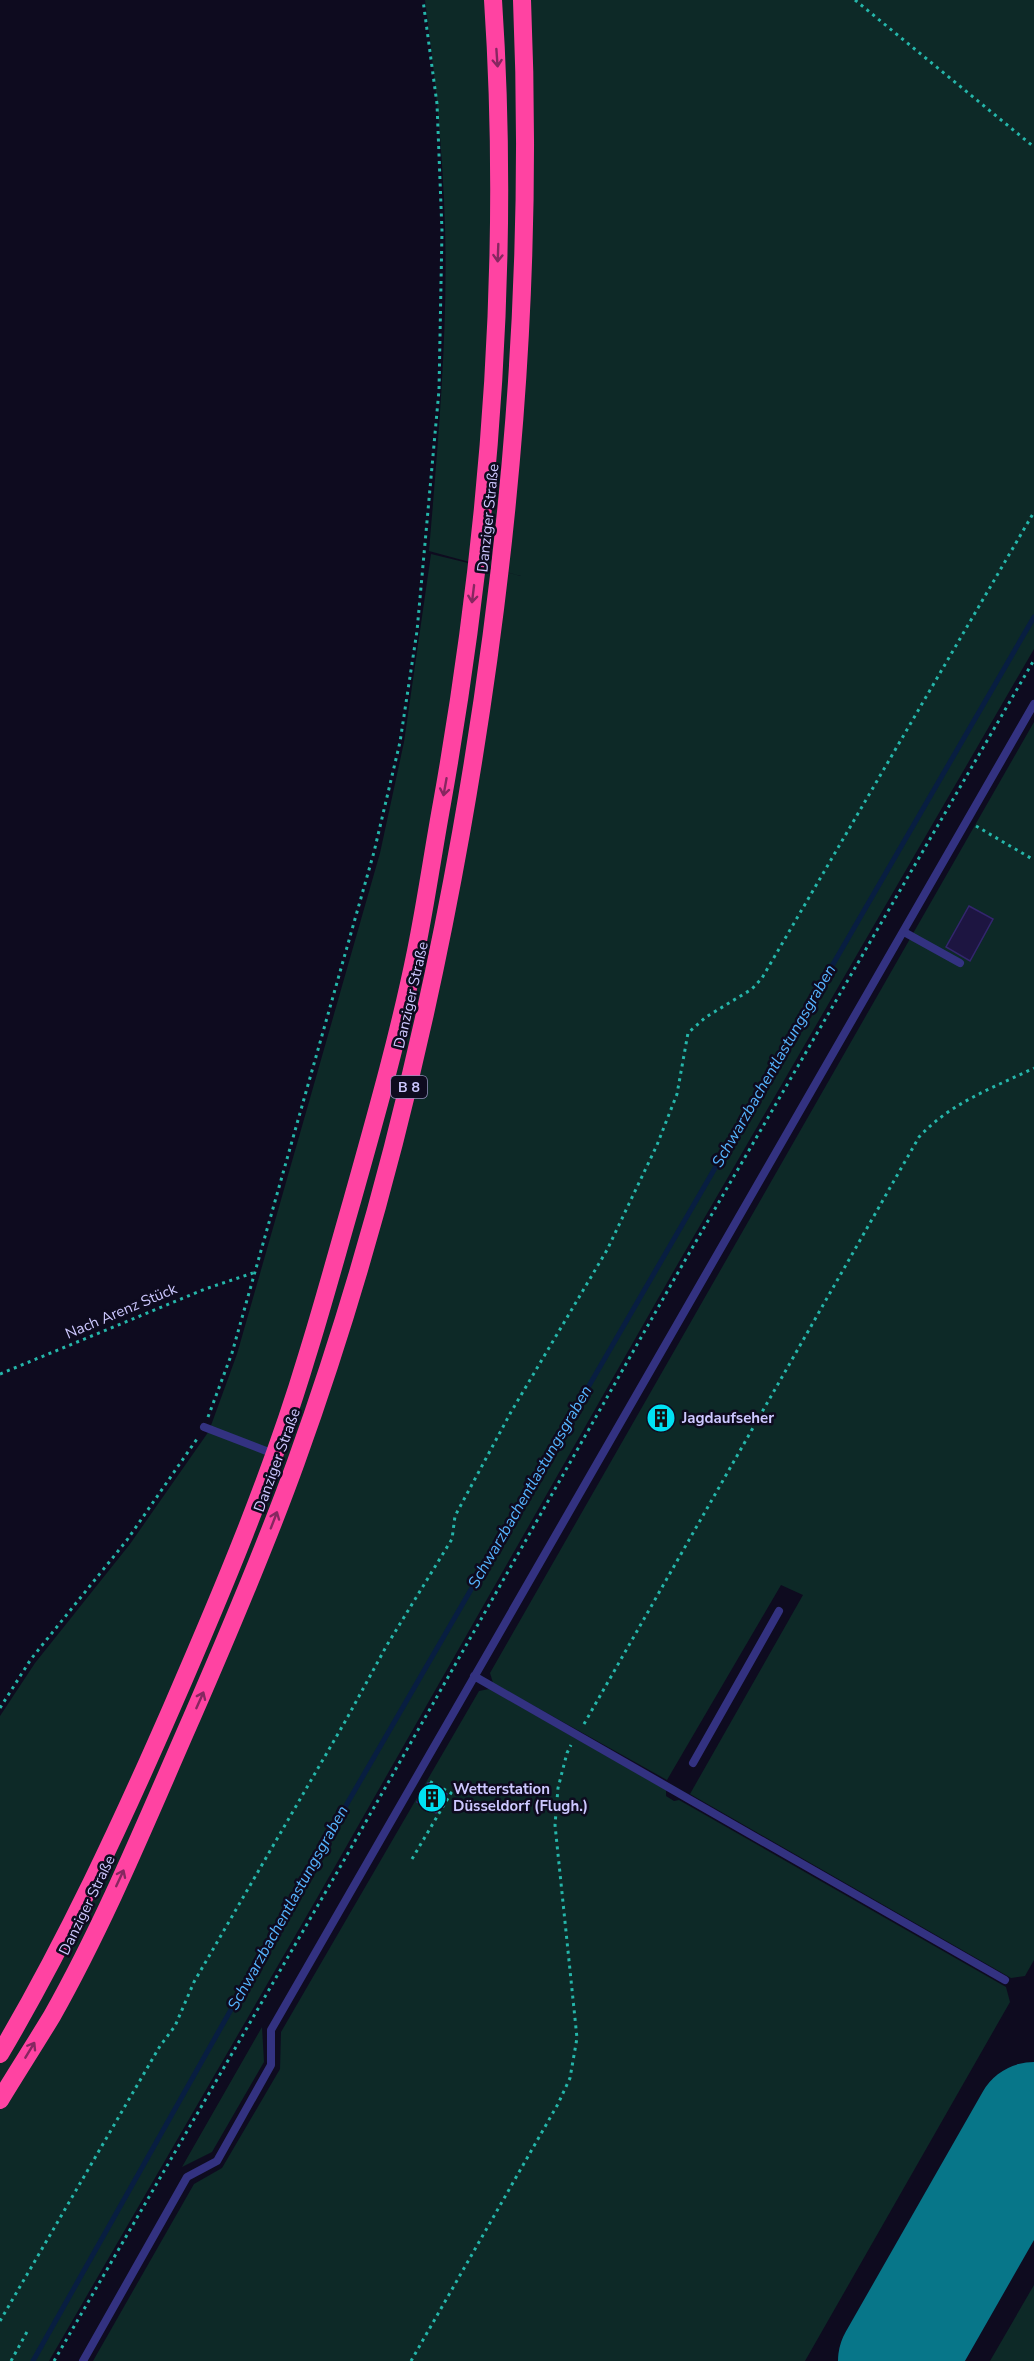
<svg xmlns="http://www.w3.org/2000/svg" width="1034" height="2361" viewBox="0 0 1034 2361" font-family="'Nunito Sans',sans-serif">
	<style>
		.green { fill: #0d2927 }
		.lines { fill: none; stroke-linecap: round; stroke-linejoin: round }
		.stream { stroke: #081e41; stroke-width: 5 }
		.runway { stroke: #077689; stroke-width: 118 }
		.building { fill: #1d1541; stroke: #33266e; stroke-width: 1.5 }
		.path { stroke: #25b6aa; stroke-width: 3; stroke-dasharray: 3 4.5; stroke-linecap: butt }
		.lane { stroke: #333281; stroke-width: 8 }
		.highway { stroke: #ff43a2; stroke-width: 18 }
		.oneway { stroke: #862760 }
		.labels { text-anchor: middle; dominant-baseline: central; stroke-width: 5; stroke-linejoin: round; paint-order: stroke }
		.shield { fill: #0e0b1f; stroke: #948fbc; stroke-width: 1.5 }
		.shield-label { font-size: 14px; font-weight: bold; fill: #cdc8ff }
		.street-label { font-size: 15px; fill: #cdc8ff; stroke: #0e0b1f }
		.poi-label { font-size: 15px; font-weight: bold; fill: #cdc8ff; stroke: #0e0b1f; text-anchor: start }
		.water-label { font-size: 16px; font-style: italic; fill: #56b5ff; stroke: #0e0b1f }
	</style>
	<rect width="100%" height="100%" fill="#0e0b1f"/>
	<path class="green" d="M 425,0 L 1034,0 L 1034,649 L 676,1267 L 317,1898 L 49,2361 L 0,2361 L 0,1716 L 35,1663 L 130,1544 L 209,1431 L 237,1354 L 380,853 L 404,742 L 431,554 L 521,576 L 429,551 C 438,443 448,335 445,227 C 443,151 435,76 425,0 Z
		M 1034,722 L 1034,1960 L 1025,1976 L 1011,1978 L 690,1794 L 803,1595 L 781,1585 L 667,1780 L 493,1683 L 490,1673 Z
		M 489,1689 L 666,1790 L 666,1796 L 674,1801 L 679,1800 L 1006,1987 L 1010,2002 L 805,2361 L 93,2361 L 194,2184 L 222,2168 L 280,2069 L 281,2032 L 479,1691 Z
		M 262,2027 L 264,2062 L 212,2152 L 182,2167 Z
		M 1034,2285 L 1034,2361 L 989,2361 L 990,2361 Z"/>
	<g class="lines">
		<path class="stream" d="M 33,2361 L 348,1802 L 1034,617"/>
		<path class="runway" d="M 897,2361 L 1034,2121"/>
	</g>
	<path class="building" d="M 969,906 L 993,919 L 970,961 L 946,947 Z
		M 657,1407 L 672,1416 L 665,1429 L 649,1420 Z
		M 428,1783 L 447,1794 L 436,1813 L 417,1802 Z"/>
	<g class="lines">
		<path class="path" d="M 855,0 L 1034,147
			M 976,826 L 1034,860
			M 0,1374 L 205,1289 L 253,1273
			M 208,1417 L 232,1353 L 374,852 L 400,742 L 417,631 L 439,390 L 442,231 L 437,104 L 423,0
			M 0,1708 L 31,1659 L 127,1540 L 199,1436
			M 584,1724 L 919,1137 C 950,1103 993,1088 1034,1068
			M 412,1859 L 451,1793 L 427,1780
			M 0,2321 L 160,2046 L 175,2026 L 194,1982 L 346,1720 L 387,1645 L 452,1539 L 455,1516 L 511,1412 L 607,1250 L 657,1145 L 677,1094 L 688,1033 L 706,1017 L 752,989 L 762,978 L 1034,512
			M 11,2361 L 28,2330
			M 54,2361 L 343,1862 L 680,1269 L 1034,660
			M 411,2361 L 558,2104 L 570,2078 L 577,2038 L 555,1825 L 558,1788 L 567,1753 L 571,1745"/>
		<path class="lane" d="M 904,932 L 960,963
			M 204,1427 L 274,1454
			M 474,1676 L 1005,1980
			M 693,1763 L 779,1611
			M 83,2361 L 187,2177 L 217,2161 L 271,2065 L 271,2030 L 1034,704"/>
		<path class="highway" d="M 0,2054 C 66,1942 120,1826 172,1707 C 222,1592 271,1476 307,1356 C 323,1305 337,1253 352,1201 C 375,1119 399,1035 416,951 C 426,902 433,852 442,803 C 489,538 511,269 493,0
			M 0,2100 C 17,2072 35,2044 52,2016 C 106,1920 148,1817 192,1717 C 229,1632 265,1548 296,1462 C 370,1257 423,1047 461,833 C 510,556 534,282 522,0"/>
	</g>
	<defs><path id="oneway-shaft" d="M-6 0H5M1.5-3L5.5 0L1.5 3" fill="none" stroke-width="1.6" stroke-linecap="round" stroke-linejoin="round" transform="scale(1.5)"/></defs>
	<g class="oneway">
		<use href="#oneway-shaft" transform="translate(497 58) rotate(86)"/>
		<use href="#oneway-shaft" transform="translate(498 253) rotate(92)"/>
		<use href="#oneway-shaft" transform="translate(473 594) rotate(97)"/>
		<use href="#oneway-shaft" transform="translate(445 787) rotate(100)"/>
		<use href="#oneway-shaft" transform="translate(274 1520) rotate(-69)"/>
		<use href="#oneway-shaft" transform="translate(200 1700) rotate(-66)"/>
		<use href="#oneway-shaft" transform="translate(120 1878) rotate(-65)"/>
		<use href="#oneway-shaft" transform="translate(30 2050) rotate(-59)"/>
	</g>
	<defs>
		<g id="building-disc" transform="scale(1.5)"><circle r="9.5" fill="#00e1f3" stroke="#0e0b1f"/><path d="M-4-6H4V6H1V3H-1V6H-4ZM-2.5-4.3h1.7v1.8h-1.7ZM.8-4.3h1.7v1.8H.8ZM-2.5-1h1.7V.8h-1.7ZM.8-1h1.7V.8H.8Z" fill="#111"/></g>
	</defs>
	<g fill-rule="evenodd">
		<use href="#building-disc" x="661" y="1418"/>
		<use href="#building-disc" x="432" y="1798"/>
	</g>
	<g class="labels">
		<rect class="shield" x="391" y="1076" width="36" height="22" rx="4.5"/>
		<g class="shield-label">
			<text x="409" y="1087">B 8</text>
		</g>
		<g class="street-label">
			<text transform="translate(488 518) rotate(-84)">Danziger Straße</text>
			<text transform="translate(411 995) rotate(-77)">Danziger Straße</text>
			<text transform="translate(121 1311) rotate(-23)">Nach Arenz Stück</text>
			<text transform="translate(277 1460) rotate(-70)">Danziger Straße</text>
			<text transform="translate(87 1905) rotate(-64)">Danziger Straße</text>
		</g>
		<g class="poi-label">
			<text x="682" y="1418">Jagdaufseher</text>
			<text x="453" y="1789">Wetterstation<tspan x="453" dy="17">Düsseldorf (Flugh.)</tspan></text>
		</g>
		<g class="water-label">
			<text transform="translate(774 1066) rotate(-60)">Schwarzbachentlastungsgraben</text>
			<text transform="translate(530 1487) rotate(-60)">Schwarzbachentlastungsgraben</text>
			<text transform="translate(288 1908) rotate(-61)">Schwarzbachentlastungsgraben</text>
		</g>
	</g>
</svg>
